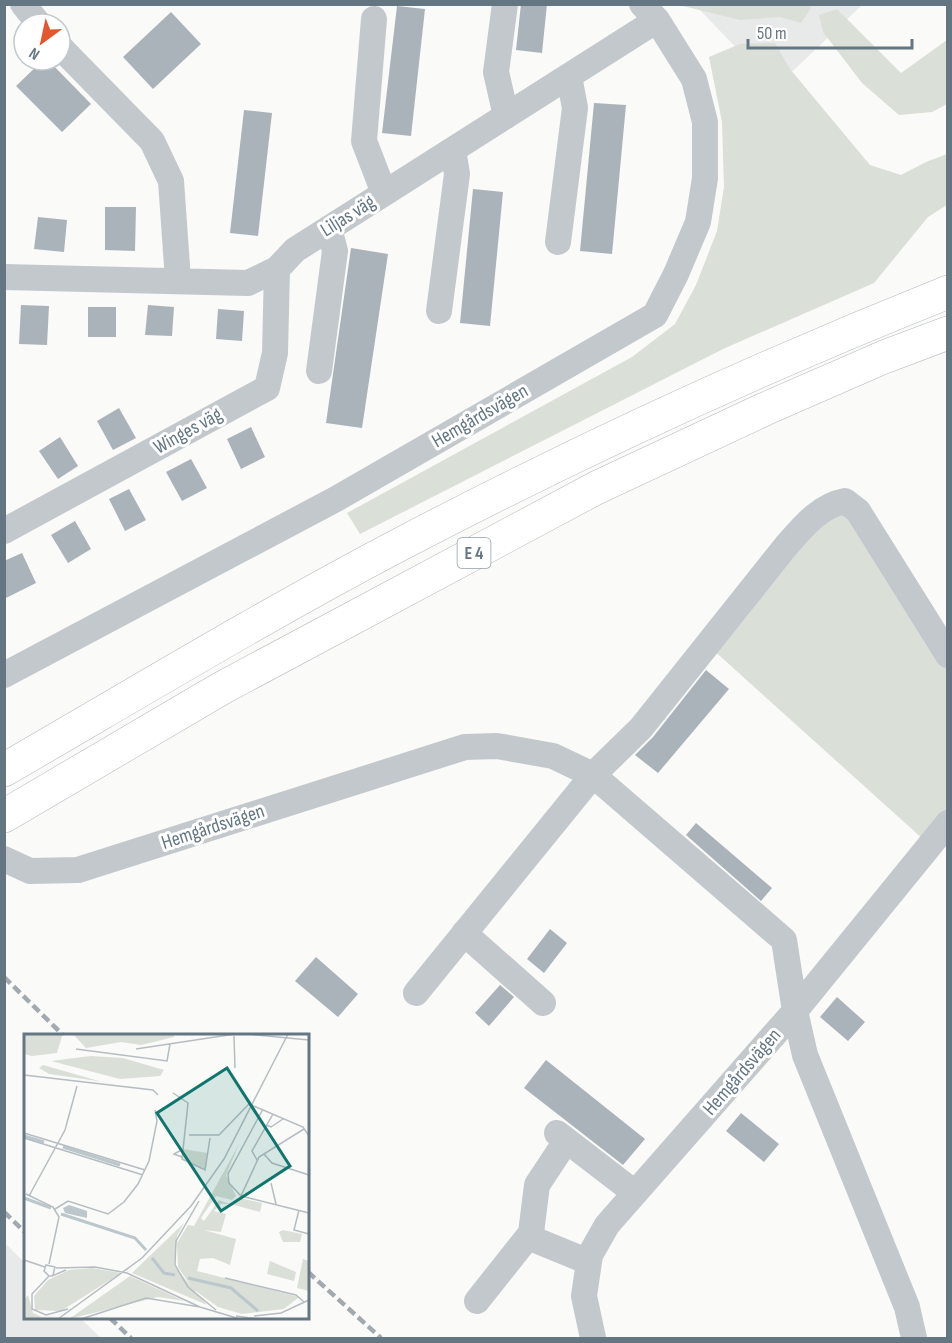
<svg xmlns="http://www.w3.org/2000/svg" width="952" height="1343" viewBox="0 0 952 1343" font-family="'Sofia Sans Condensed',sans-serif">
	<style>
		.built { fill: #e8e9e9 }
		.green { fill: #dadfd7 }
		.building { fill: #aab3b9 }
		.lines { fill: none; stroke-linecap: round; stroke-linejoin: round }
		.highway-casing { stroke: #b4b9bd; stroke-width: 34 }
		.minor { stroke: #c3c8cc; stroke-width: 26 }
		.highway { stroke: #fff; stroke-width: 33 }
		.rail { stroke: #a2aab0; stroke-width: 4.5; stroke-dasharray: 9 4.5; stroke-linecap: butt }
		.labels { text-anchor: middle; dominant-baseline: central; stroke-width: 6; stroke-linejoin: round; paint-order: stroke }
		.shield { fill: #fff; stroke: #939fa8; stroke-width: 1.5 }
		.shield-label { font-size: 18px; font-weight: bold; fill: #657683 }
		.street-label { font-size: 20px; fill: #657683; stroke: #fff }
		.inset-river { fill: none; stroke: #bbc7cb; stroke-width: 3 }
		.inset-road { fill: none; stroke: #b5bdc2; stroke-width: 1.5 }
		.view { fill: #0f766e; fill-opacity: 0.15; stroke: #0f766e; stroke-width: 3 }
		.inset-edge { fill: none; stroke: #657683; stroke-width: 3 }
	</style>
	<rect width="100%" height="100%" fill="#fafaf8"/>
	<path class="built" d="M 695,5 L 862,5 L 775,88 Z
		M 4,1242 L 25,1263 L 26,1318 L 80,1318 L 101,1338 L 5,1338 Z"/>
	<path class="green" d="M 809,5 L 811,8 L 801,23 L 780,17 L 740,20 L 679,5 Z
		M 837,9 L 901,73 L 947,40 L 947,104 L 932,112 L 899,115 L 862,83 L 823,32 L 819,15 Z
		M 775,43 L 790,69 L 870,165 L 901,175 L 926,162 L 947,154 L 947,205 L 928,217 L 874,283 L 723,349 L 360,534 L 347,513 L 632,357 L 675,324 L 696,285 L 717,231 L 724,187 L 722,122 L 709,57 L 740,44 Z
		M 849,508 L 947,664 L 947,812 L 924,840 L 710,647 L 792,545 Z"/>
	<path class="building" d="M 521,4 L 547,4 L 542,53 L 516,50 Z
		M 397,6 L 425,9 L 411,136 L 382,133 Z
		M 171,12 L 201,44 L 153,89 L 123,57 Z
		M 43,60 L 48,60 L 91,104 L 62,132 L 16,86 Z
		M 594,103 L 626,105 L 612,254 L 580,251 Z
		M 244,110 L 272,113 L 258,236 L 230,233 Z
		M 473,189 L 503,192 L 490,326 L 460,323 Z
		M 105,207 L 136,207 L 135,251 L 105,250 Z
		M 38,217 L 67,220 L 64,252 L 34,249 Z
		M 351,248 L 388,254 L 362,428 L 326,423 Z
		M 21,305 L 49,306 L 47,345 L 19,344 Z
		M 148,305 L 174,307 L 172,336 L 145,335 Z
		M 88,307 L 116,307 L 116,337 L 88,337 Z
		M 218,309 L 244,311 L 242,341 L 216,339 Z
		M 119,408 L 136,438 L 113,450 L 97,421 Z
		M 251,427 L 265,457 L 241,469 L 227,439 Z
		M 60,437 L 78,466 L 58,479 L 39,451 Z
		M 191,459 L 207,488 L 182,501 L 166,472 Z
		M 129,489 L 146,520 L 125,531 L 109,499 Z
		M 75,521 L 91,549 L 68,563 L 51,535 Z
		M 22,553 L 36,583 L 4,599 L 4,561 Z
		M 706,670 L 729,689 L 658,773 L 635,755 L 653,737 Z
		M 696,823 L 772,888 L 761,901 L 686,835 Z
		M 550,929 L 567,943 L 544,973 L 527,959 Z
		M 316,957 L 358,994 L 338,1017 L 295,981 Z
		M 500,985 L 514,997 L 489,1026 L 475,1013 Z
		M 837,997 L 865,1022 L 848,1041 L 820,1017 Z
		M 546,1060 L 645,1139 L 623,1165 L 524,1088 Z
		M 741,1113 L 779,1144 L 764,1162 L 726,1131 Z"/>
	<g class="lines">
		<g class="highway-casing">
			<path id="highway" d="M 4,770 C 135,694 264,616 397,546 C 576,452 760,367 948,292
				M 4,816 L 222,688 L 596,488 L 765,409 L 884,357 L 948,333"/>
		</g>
		<path class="minor" d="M 23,4 L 39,24
			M 505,4 L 496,72 L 506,116
			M 374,19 L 364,141 L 384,193
			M 60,47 L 152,141 L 171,181 L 178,280
			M 558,242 L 575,108 L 569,76
			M 4,277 L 248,283 L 277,269 L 295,250 L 657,20
			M 439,311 L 457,174 L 453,150
			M 319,371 L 335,251 L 329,228
			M 4,531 L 267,388 L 275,353 L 277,269
			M 4,675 L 336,499 L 655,315 L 676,274 L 698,222 L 705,178 L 705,122 L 694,79 L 657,20 L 642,4
			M 4,859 L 30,871 L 78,870 L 465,747 L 497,746 L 553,756 L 593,775 L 784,940 L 795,1011 L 805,1055 L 907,1307 L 914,1338
			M 464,933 L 543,1003
			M 416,993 L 593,775 L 641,728 L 786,546 C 803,527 819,506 845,501 L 858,511 L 948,655
			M 557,1133 L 635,1193
			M 528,1237 L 589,1262
			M 477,1301 L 531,1233 L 537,1185 L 566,1141
			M 593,1338 L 584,1296 L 590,1255 L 607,1225 L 795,1011 L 948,823"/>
		<use href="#highway" class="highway"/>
		<path class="rail" d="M 4,977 L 64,1036
			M 4,1212 L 26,1233
			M 308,1272 L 381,1338
			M 110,1318 L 131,1338"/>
	</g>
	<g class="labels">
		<rect class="shield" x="457.5" y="538" width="33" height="30" rx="4.5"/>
		<g class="shield-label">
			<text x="474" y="553">E 4</text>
		</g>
		<g class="street-label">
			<text transform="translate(348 216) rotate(-32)">Liljas väg</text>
			<text transform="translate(480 416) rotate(-30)">Hemgårdsvägen</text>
			<text transform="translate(188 431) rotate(-29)">Winges väg</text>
			<text transform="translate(213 827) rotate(-18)">Hemgårdsvägen</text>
			<text transform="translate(742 1072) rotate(-49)">Hemgårdsvägen</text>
		</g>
	</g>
	<g transform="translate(24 1034)">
		<rect width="285" height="285" fill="#fafaf8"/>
		<path d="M 0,0 L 33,1 L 45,0 L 38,2 L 33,19 L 8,22 L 0,20 ZM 49,0 L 150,0 L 150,3 L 117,11 L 97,8 L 62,14 ZM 67,22 L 99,24 L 140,36 L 136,42 L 96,45 L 27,27 ZM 19,31 L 75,47 L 87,49 L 25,40 L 15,34 ZM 215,110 L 202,141 L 212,162 L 208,166 L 192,162 L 177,184 L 180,187 L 195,166 L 206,170 L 197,170 L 190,177 L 202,180 L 197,198 L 180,196 L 212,205 L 206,231 L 189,224 L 176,225 L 173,237 L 275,263 L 260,275 L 218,280 L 194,273 L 169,255 L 154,233 L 153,209 L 164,191 L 170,192 ZM 159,115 L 184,119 L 181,135 L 159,126 ZM 216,164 L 238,169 L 236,178 L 207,170 ZM 160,189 L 153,202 L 150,232 L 183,271 L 108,239 ZM 259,196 L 278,200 L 276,208 L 259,208 L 255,198 ZM 279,225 L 285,227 L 285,257 L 273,254 ZM 246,227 L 272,238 L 270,247 L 243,240 ZM 68,234 L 97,239 L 37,277 L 11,276 L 10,262 L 24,246 L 45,236 ZM 106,242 L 160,267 L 134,263 L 45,285 ZM 4,261 L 9,279 L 18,283 L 36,282 L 0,285 L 0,266 Z" fill="#dadfd7"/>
		<path d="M 45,171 L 63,177 L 63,184 L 41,179 L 39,174 Z" fill="#bbc7cb"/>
		<path class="inset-river" d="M 0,102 L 20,108M 39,113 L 96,131M 0,164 L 27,174M 37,180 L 111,204 L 122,216M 128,224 L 140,239 L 151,241M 164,244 L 207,254 L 234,277"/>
		<path class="inset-road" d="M 223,0 L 285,6M 210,2 L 211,34M 52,15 L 143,27 L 146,10M 112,15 L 211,0M 0,41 L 129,56 L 134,61M 149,59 L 164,69 L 158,125 L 181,136 L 186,104M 239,75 L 204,140 L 205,149 L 217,162 L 285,179M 242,91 L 247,93 L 259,85M 0,99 L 121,136M 165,101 L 195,101 L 225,70 L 279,93 L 285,102M 0,104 L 119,141M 240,120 L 248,129 L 285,141M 158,123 L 150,120 L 159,115M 233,126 L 228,117 L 249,80M 247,149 L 252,170M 2,160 L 29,173 L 35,183 L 25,230M 5,162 L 41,96 L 53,52M 217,162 L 235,123 L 280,95M 175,167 L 152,207 L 151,231 L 164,253 L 192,276M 31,175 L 44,167 L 84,180 L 100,168 L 114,150 L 125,127 L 133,87 L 131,76M 275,176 L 270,196 L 285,200M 0,226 L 21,233M 32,234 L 71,233 L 103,239 L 176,273 L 216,285M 29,241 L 31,233 L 22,231 L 20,237 L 25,242 L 28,242 L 42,236M 25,242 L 8,260 L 8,275 L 22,281 L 44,275M 201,244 L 272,261 L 280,268M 212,282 L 234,285M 230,282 L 257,279 L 285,266M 34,285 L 118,224 L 167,172 L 200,125 L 264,0M 57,285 L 122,264 L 176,273"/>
		<path class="view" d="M 203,34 L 266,132 L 197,177 L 133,79 Z"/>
		<rect width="285" height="285" class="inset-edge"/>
	</g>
	<rect width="952" height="1343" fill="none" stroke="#657683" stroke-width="12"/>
	<g transform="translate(42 42) rotate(213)"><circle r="28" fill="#ffffff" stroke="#c1c8cd" stroke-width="1.5"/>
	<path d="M0-4.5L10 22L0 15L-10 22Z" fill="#e4572e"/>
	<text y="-9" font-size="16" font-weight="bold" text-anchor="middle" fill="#657683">N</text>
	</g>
	<path d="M748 39v9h164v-9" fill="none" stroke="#657683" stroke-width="3"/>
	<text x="757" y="39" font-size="18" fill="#657683" stroke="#ffffff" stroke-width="4.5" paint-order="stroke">50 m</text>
</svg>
